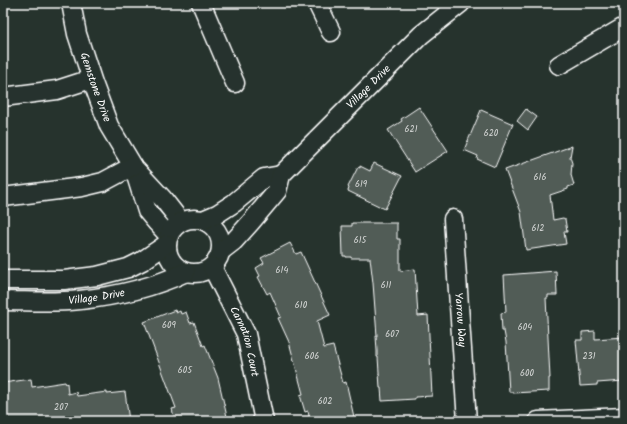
<svg xmlns="http://www.w3.org/2000/svg" width="627" height="424" viewBox="0 0 627 424" font-family="Kalam,sans-serif">
	<style>
		.building { fill: #515c57; stroke: #fff }
		.lines { fill: none; stroke-linecap: round; stroke-linejoin: round }
		.minor-casing { stroke: #fff; stroke-width: 21 }
		.minor { stroke: #26332d; stroke-width: 18 }
		.labels { text-anchor: middle; dominant-baseline: central; stroke-width: 3; stroke-linejoin: round; paint-order: stroke }
		.number-label { font-size: 9px; fill: #d4d6d5 }
		.street-label { font-size: 11px; fill: #fff; stroke: #26332d }
	</style>
	<rect width="100%" height="100%" fill="#26332d"/>
	<filter id="ink" filterUnits="userSpaceOnUse"><feTurbulence type="fractalNoise" baseFrequency=".025" numOctaves="2"/><feDisplacementMap in="SourceGraphic" scale="8" xChannelSelector="R" yChannelSelector="G"/><feConvolveMatrix kernelMatrix="1 2 1 2 8 2 1 2 1" color-interpolation-filters="sRGB"/></filter>
	<g filter="url(#ink)">
		<path class="building" d="M 419,107 L 448,151 L 415,172 L 388,130 L 402,121 L 401,119 Z
			M 526,109 L 537,117 L 528,130 L 517,121 Z
			M 481,110 L 513,124 L 495,167 L 477,159 L 478,156 L 464,150 Z
			M 572,146 L 570,157 L 572,163 L 571,175 L 574,185 L 568,187 L 568,189 L 550,195 L 553,220 L 563,218 L 565,219 L 567,232 L 564,232 L 566,244 L 526,250 L 521,212 L 505,170 Z
			M 374,163 L 402,176 L 385,209 L 348,191 L 349,188 L 348,187 L 358,167 L 360,168 L 360,166 L 370,171 Z
			M 352,223 L 397,223 L 397,239 L 400,239 L 400,271 L 415,269 L 418,316 L 428,315 L 432,396 L 415,397 L 415,399 L 382,401 L 381,388 L 380,388 L 378,357 L 377,357 L 377,351 L 376,336 L 377,336 L 373,283 L 370,258 L 351,258 L 351,257 L 346,257 L 346,256 L 343,256 L 342,226 L 352,226 Z
			M 290,243 L 296,254 L 301,252 L 330,315 L 317,321 L 324,348 L 333,346 L 343,383 L 346,382 L 354,417 L 340,421 L 310,421 L 308,411 L 305,412 L 300,395 L 303,394 L 289,342 L 278,318 L 281,317 L 270,292 L 267,294 L 258,277 L 260,276 L 256,268 L 264,263 L 261,258 Z
			M 556,271 L 557,295 L 548,295 L 548,298 L 546,298 L 550,378 L 549,378 L 549,391 L 513,393 L 513,392 L 509,392 L 506,342 L 504,331 L 502,331 L 501,313 L 506,312 L 504,275 Z
			M 175,310 L 176,313 L 180,311 L 181,314 L 186,312 L 190,323 L 194,322 L 203,346 L 205,345 L 218,378 L 228,421 L 175,421 L 172,409 L 176,408 L 144,322 Z
			M 595,331 L 595,339 L 624,337 L 624,381 L 597,383 L 597,385 L 580,386 L 576,340 L 582,340 L 582,332 Z
			M 31,379 L 32,387 L 65,382 L 66,384 L 67,383 L 68,394 L 76,392 L 77,396 L 107,392 L 107,394 L 125,392 L 129,421 L 3,421 L 3,383 Z"/>
		<g class="lines">
			<g class="minor-casing">
				<g id="minor">
					<path id="s1" d="M 71,3 L 77,34 L 93,83 L 109,126 L 133,166 L 147,211 L 157,223 L 169,236"/>
					<path d="M 201,3 L 235,83"/>
					<path d="M 317,3 L 331,32"/>
					<path d="M 559,65 L 624,27"/>
					<path d="M 3,97 L 57,90 L 91,79"/>
					<path d="M 136,170 L 163,199 L 181,222"/>
					<path d="M 3,197 L 82,187 L 103,182 L 133,166"/>
					<circle cx="194" cy="246" r="27"/>
					<path id="s2" d="M 453,219 L 467,421"/>
					<path d="M 203,220 L 217,214 L 234,203 L 264,178 L 281,175"/>
					<path id="s3" d="M 221,251 L 234,241 L 251,222 L 277,191 L 281,175 L 421,35 L 461,3"/>
					<path id="s4" d="M 212,267 L 246,334 L 264,421"/>
					<path d="M 3,280 L 64,280 L 97,276 L 128,268 L 142,261 L 167,244"/>
					<path id="s5" d="M 3,301 C 28,301 54,303 80,300 C 117,296 152,288 186,272"/>
					<path d="M 538,421 L 624,417"/>
				</g>
			</g>
			<use href="#minor" class="minor"/>
		</g>
	</g>
	<g class="labels">
		<g class="number-label">
			<text x="411" y="129">621</text>
			<text x="491" y="133">620</text>
			<text x="540" y="177">616</text>
			<text x="361" y="184">619</text>
			<text x="538" y="228">612</text>
			<text x="360" y="240">615</text>
			<text x="282" y="270">614</text>
			<text x="386" y="285">611</text>
			<text x="301" y="305">610</text>
			<text x="169" y="325">609</text>
			<text x="525" y="327">604</text>
			<text x="392" y="334">607</text>
			<text x="312" y="356">606</text>
			<text x="589" y="356">231</text>
			<text x="185" y="370">605</text>
			<text x="527" y="373">600</text>
			<text x="325" y="401">602</text>
			<text x="61" y="407">207</text>
		</g>
		<g class="street-label">
			<text stroke="none"><textPath href="#s1" startOffset="88">Gemstone Drive</textPath></text>
			<text stroke="none"><textPath href="#s3" startOffset="223">Village Drive</textPath></text>
			<text stroke="none"><textPath href="#s5" startOffset="94">Village Drive</textPath></text>
			<text stroke="none"><textPath href="#s2" startOffset="101">Yarrow Way</textPath></text>
			<text stroke="none"><textPath href="#s4" startOffset="82">Carnation Court</textPath></text>
		</g>
	</g>
	<rect width="627" height="424" fill="none" stroke="#26332d" stroke-width="16"/>
	<rect x="8" y="8" width="611" height="408" fill="none" stroke="#fff" stroke-width="1.5" filter="url(#ink)"/>
</svg>
